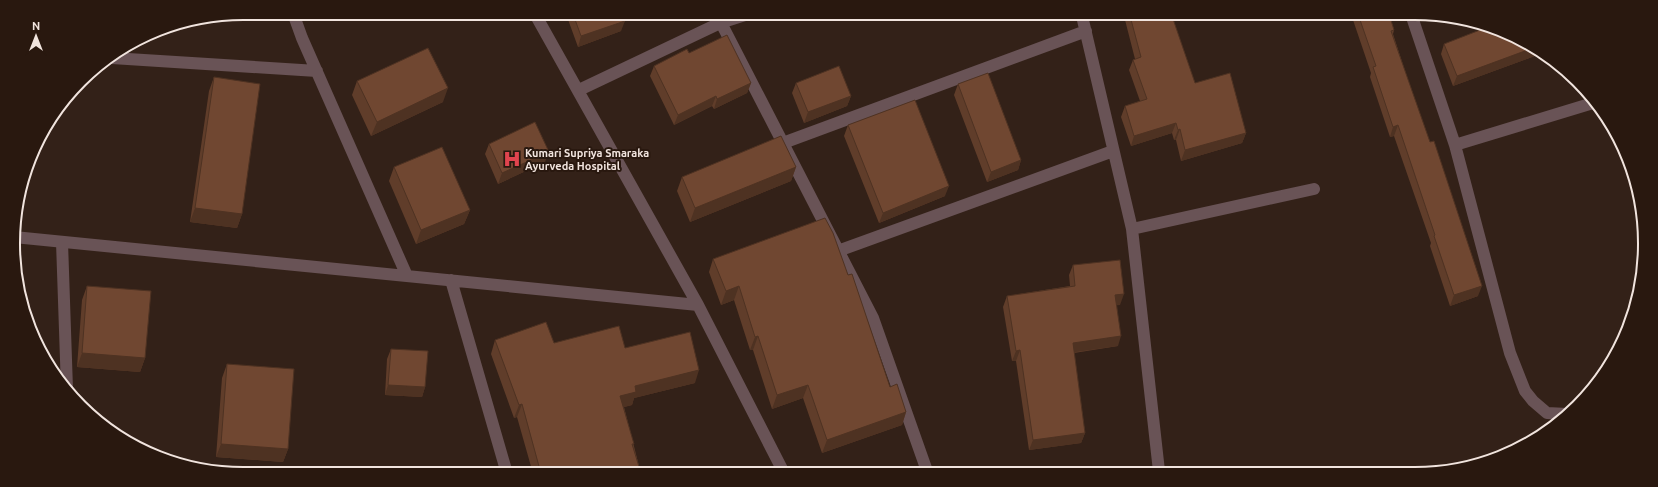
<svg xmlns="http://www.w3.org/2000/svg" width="1658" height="487" viewBox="0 0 1658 487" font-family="Ubuntu,sans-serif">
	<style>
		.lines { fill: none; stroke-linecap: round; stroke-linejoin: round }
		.street { stroke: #695356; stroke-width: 12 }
		.wall { fill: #603d2a }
		.shaded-wall { fill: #4e3222 }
		.building { fill: #704731; stroke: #4e3222 }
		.labels { text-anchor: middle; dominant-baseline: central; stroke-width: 4; stroke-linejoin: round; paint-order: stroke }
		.poi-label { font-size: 11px; font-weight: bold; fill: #f1e4de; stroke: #29180f; text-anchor: start }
		.rim { fill: none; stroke: #f1e4de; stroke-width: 2 }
	</style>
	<rect width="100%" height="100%" fill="#332118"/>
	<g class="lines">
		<path class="street" d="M 293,13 L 302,38 L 407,276
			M 535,14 L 698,305 L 783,471
			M 717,15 L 873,318 L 927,471
			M 1082,16 L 1132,229 L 1159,471
			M 1412,17 L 1455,145 L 1510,353 L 1525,391 L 1533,401 L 1547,413 L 1567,414
			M 112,58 L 317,71
			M 579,90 L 720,23 L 745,15
			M 783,143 L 1086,31
			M 1455,145 L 1593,103
			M 1132,229 L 1314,189
			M 14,237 L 698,305
			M 62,242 L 67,389
			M 838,251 L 1113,151
			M 451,280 L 506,470"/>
	</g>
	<path class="wall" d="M 566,14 L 623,14 L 621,31 L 578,47 Z
		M 1124,16 L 1172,16 L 1172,17 L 1195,83 L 1246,133 L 1242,143 L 1181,161 L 1176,140 L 1174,140 L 1172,133 L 1131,146 L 1121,117 L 1125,106 L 1140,101 L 1129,70 L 1133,60 L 1135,59 Z
		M 1352,17 L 1390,17 L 1394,30 L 1393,34 L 1478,296 L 1450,306 L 1430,246 L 1431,243 L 1394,136 L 1390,137 L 1370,77 L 1371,73 Z
		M 1444,44 L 1542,52 L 1543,53 L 1453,86 L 1441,54 Z
		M 689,53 L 751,83 L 747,93 L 714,109 L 712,106 L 674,125 L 650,76 L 654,66 Z
		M 214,77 L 242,214 L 237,228 L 190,222 L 209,91 Z
		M 357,81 L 443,102 L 371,136 L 352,95 Z
		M 796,83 L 851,96 L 847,106 L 804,123 L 792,93 Z
		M 958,84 L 1021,160 L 1018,170 L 987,182 L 954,95 Z
		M 848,125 L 945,196 L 879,223 L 844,136 Z
		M 489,144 L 545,162 L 498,184 L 485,154 Z
		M 394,167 L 470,210 L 464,224 L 416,244 L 389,181 Z
		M 796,167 L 791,181 L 690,222 L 677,191 L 682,177 Z
		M 713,259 L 890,387 L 906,412 L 902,425 L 822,453 L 803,398 L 772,409 L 753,350 L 750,350 L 734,300 L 721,305 L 709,272 Z
		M 1073,265 L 1120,305 L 1117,305 L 1118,346 L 1074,353 L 1085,433 L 1081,443 L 1029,450 L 1016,361 L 1012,361 L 1003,307 L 1007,296 L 1070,286 L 1069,275 Z
		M 87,286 L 145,358 L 140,372 L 77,367 L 82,300 Z
		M 495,340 L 554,343 L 625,348 L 695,383 L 634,398 L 632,405 L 624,407 L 640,470 L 532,470 L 517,417 L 514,418 L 491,354 Z
		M 391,349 L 425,387 L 422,397 L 385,395 L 387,359 Z
		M 227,364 L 288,449 L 283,462 L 216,457 L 222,378 Z"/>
	<path class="shaded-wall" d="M 625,21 L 621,31 L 578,47 L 581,36 Z
		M 1533,48 L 1543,53 L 1453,86 L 1457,76 Z
		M 751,83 L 747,93 L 714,109 L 717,99 Z
		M 448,88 L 443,102 L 371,136 L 377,122 Z
		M 716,96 L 712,106 L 674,125 L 678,115 Z
		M 851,96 L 847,106 L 804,123 L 808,112 Z
		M 1176,123 L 1172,133 L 1131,146 L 1134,136 Z
		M 1398,125 L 1394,136 L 1390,137 L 1393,127 Z
		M 1180,129 L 1176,140 L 1174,140 L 1178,130 Z
		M 1246,133 L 1242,143 L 1181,161 L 1185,150 Z
		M 549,152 L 545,162 L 498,184 L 502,173 Z
		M 1021,160 L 1018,170 L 987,182 L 991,172 Z
		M 796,167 L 791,181 L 690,222 L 695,208 Z
		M 949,186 L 945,196 L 879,223 L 883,213 Z
		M 195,208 L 242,214 L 237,228 L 190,222 Z
		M 470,210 L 464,224 L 416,244 L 421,230 Z
		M 739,286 L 734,300 L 721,305 L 726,291 Z
		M 1482,286 L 1478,296 L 1450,306 L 1454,295 Z
		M 1124,294 L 1120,305 L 1112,306 L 1115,295 Z
		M 758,336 L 753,350 L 750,350 L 755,337 Z
		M 1121,336 L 1118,346 L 1069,353 L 1073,343 Z
		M 1020,350 L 1016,361 L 1012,361 L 1016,351 Z
		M 82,353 L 145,358 L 140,372 L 77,367 Z
		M 699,370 L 695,383 L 634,398 L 632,405 L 616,409 L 620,396 L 635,386 Z
		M 388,385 L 425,387 L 422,397 L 385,395 Z
		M 808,385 L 803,398 L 772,409 L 777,395 Z
		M 522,404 L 517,417 L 514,418 L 519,405 Z
		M 906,412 L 902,425 L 822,453 L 827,440 Z
		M 1085,433 L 1081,443 L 1029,450 L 1033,440 Z
		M 221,444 L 288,449 L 283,462 L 216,457 Z"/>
	<path class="building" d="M 573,14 L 623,14 L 625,21 L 581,36 Z
		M 1130,16 L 1172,16 L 1195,83 L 1230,73 L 1246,133 L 1185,150 L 1180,129 L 1178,130 L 1176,123 L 1134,136 L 1125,106 L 1147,99 L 1133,60 L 1141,57 Z
		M 1359,17 L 1390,17 L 1394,30 L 1391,31 L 1430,142 L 1434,141 L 1482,286 L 1454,295 L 1434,236 L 1435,235 L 1398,125 L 1393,127 L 1373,67 L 1376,66 Z
		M 1485,28 L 1533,48 L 1457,76 L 1444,44 Z
		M 727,35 L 751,83 L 717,99 L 716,96 L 678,115 L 654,66 L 687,49 L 689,53 Z
		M 428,48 L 448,88 L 377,122 L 357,81 Z
		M 839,66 L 851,96 L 808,112 L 796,83 Z
		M 988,73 L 1021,160 L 991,172 L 958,84 Z
		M 214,77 L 260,84 L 242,214 L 195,208 Z
		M 915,100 L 949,186 L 883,213 L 848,125 Z
		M 535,122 L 549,152 L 502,173 L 489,144 Z
		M 781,136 L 796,167 L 695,208 L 682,177 Z
		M 442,147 L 470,210 L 421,230 L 394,167 Z
		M 825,218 L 833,233 L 848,275 L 852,274 L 890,387 L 897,384 L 906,412 L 827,440 L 808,385 L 777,395 L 758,336 L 755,337 L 739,286 L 726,291 L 713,259 Z
		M 1120,260 L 1124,294 L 1115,295 L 1121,336 L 1073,343 L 1085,433 L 1033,440 L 1020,350 L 1016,351 L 1007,296 L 1075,286 L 1073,265 Z
		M 87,286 L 151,291 L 145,358 L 82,353 Z
		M 546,322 L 554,343 L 619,326 L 625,348 L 690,332 L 699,370 L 635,386 L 636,392 L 620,396 L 634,444 L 632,444 L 640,470 L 540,470 L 522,404 L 519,405 L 495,340 Z
		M 391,349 L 428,351 L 425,387 L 388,385 Z
		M 227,364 L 294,369 L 288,449 L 221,444 Z"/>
	<defs>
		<g id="hospital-bare" transform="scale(1.38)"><path d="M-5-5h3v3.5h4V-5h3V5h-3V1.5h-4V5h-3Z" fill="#e0444e" stroke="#29180f" stroke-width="2.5" paint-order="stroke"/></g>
	</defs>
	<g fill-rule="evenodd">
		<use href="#hospital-bare" x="512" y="159"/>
	</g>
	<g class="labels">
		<g class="poi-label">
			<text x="525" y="153">Kumari Supriya Smaraka<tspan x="525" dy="13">Ayurveda Hospital</tspan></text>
		</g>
	</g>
	<path d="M0 0H1658V487H0ZM243 20H1415A223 223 0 0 1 1638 243V244A223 223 0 0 1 1415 467H243A223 223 0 0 1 20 244V243A223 223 0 0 1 243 20Z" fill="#29180f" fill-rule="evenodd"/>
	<path class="rim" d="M243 20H1415A223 223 0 0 1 1638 243V244A223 223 0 0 1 1415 467H243A223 223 0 0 1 20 244V243A223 223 0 0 1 243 20Z"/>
	<g transform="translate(36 36)" stroke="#29180f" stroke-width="3" paint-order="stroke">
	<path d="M0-3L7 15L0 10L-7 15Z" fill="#f1e4de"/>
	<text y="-6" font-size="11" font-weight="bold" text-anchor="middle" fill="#f1e4de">N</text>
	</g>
</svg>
